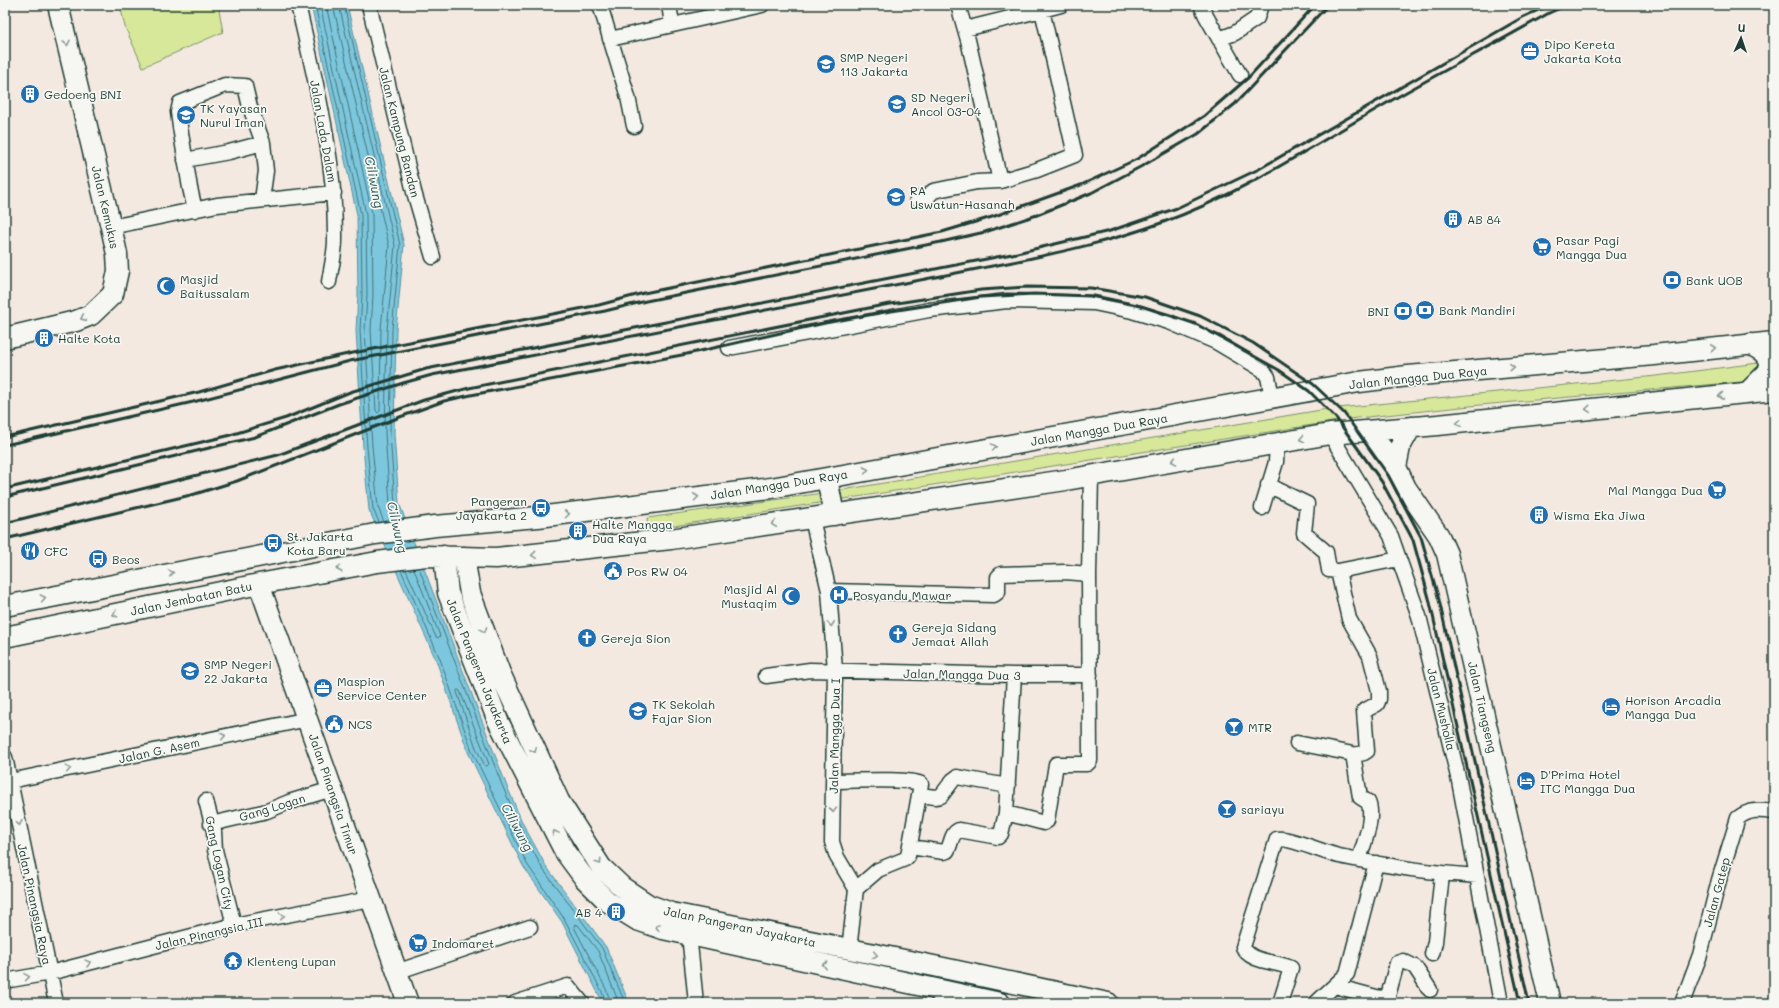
<svg xmlns="http://www.w3.org/2000/svg" width="1779" height="1008" viewBox="0 0 1779 1008" font-family="Mali,sans-serif">
	<style>
		.green { fill: #d7e89b; stroke: #7b9268 }
		.water { fill: #7dc7de; stroke: #57909a }
		.lines { fill: none; stroke-linecap: round; stroke-linejoin: round }
		.shore { stroke: #457478; stroke-width: 1 }
		.street-casing { stroke: #1f3d34; stroke-width: 17 }
		.secondary-casing { stroke: #1f3d34; stroke-width: 23 }
		.street { stroke: #f6f6f2; stroke-width: 14 }
		.secondary { stroke: #f6f6f2; stroke-width: 20 }
		.rail { stroke: #1f3d34; stroke-width: 3 }
		.oneway { stroke: #8a9a93 }
		.labels { text-anchor: middle; dominant-baseline: central; stroke-width: 3.5; stroke-linejoin: round; paint-order: stroke }
		.poi-label { font-size: 12px; fill: #1f3d34; stroke: #f6f6f2; text-anchor: start }
		.street-label { font-size: 12px; fill: #1f3d34; stroke: #f6f6f2 }
		.water-label { font-size: 13px; font-style: italic; fill: #325956; stroke: #f6f6f2 }
	</style>
	<rect width="100%" height="100%" fill="#f4e9e1"/>
	<filter id="ink" filterUnits="userSpaceOnUse"><feTurbulence type="fractalNoise" baseFrequency=".025" numOctaves="2"/><feDisplacementMap in="SourceGraphic" scale="8" xChannelSelector="R" yChannelSelector="G"/><feConvolveMatrix kernelMatrix="1 2 1 2 8 2 1 2 1" color-interpolation-filters="sRGB"/></filter>
	<g filter="url(#ink)">
		<path class="green" d="M 120,5 L 223,5 L 219,10 L 223,32 L 143,67 L 125,27 Z
			M 1774,361 L 1774,379 L 1480,405 L 1348,419 L 1338,408 L 1656,376 Z
			M 1327,409 L 1338,421 L 648,530 L 647,518 L 830,492 Z"/>
		<path class="water" d="M 311,5 L 347,5 L 404,245 L 396,330 L 394,434 L 399,503 L 506,784 L 523,824 L 546,866 L 606,947 L 629,1003 L 603,1003 L 562,922 L 523,866 L 468,752 L 436,660 L 369,510 L 363,447 L 356,330 L 358,295 L 357,215 Z"/>
		<g class="lines">
			<path class="shore" d="M 315,5 L 361,215 L 362,295 L 360,330 L 367,447 L 373,509 L 379,522
				M 320,5 L 366,214 L 367,295 L 365,330 L 372,446 L 378,507 L 384,522
				M 326,5 L 372,213 L 373,295 L 371,330 L 376,411 L 378,413 L 380,411 L 381,329 L 389,246 L 333,5
				M 339,5 L 395,245 L 387,330 L 385,434 L 390,504 L 395,520
				M 344,5 L 400,245 L 392,330 L 390,434 L 395,504 L 401,519
				M 419,568 L 502,785 L 520,826 L 542,868 L 602,948 L 625,1003
				M 401,570 L 440,659 L 472,751 L 527,864 L 565,920 L 602,992 L 606,1003
				M 406,570 L 436,637 L 438,638 L 440,636 L 414,569
				M 458,690 L 460,691 L 489,764 L 487,766 L 485,766 L 476,748 L 457,692 Z
				M 611,1003 L 606,989 L 574,927 L 575,924 L 578,925 L 598,951 L 619,1003"/>
			<g class="street-casing">
				<path id="street" d="M 298,5 C 316,83 336,160 335,240 C 335,254 331,268 329,282
					M 369,5 L 414,192 L 433,257
					M 600,5 L 628,97 L 634,126
					M 669,5 L 672,24
					M 958,5 L 968,40 L 1000,181
					M 1201,5 L 1206,16 L 1240,75
					M 1042,10 L 1061,5
					M 610,39 L 762,5
					M 1219,39 L 1235,33 L 1257,18 L 1261,5
					M 185,160 L 229,152 L 263,143
					M 917,199 L 929,196 L 933,191 L 977,182 L 1000,181 L 1037,170 L 1075,155 L 1042,10 L 965,29
					M 195,210 L 190,188 L 180,127 L 178,112 L 180,103 L 225,85 L 245,86 L 250,107 L 263,143 L 266,171 L 262,200
					M 111,227 L 217,205 L 334,193
					M 729,348 L 929,310 L 1007,301 L 1094,303 L 1132,311 L 1169,322 L 1216,342 L 1263,370 L 1268,377 L 1272,397
					M 1330,434 L 1391,536 L 1419,616 L 1459,781 L 1501,1003
					M 1268,485 L 1307,504 L 1304,533 L 1326,552 L 1329,570 L 1338,571 L 1349,619 L 1370,656 L 1379,691 L 1379,699 L 1377,704 L 1364,711 L 1367,751 L 1364,753 L 1353,755
					M 1262,508 L 1276,462 L 1277,444
					M 812,519 L 829,591 L 835,670 L 832,842 L 837,857 L 856,889 L 849,950
					M 1338,571 L 1399,559
					M 829,591 L 994,595 L 998,592 L 998,577 L 1001,574 L 1065,572 L 1089,574
					M 766,676 L 810,670 L 1014,675 L 1090,675
					M 1297,743 L 1353,754 L 1360,797 L 1368,802 C 1375,817 1363,845 1359,860
					M 5,757 L 56,1003
					M 10,781 L 308,719
					M 833,781 C 849,781 912,778 921,784 L 908,856 L 905,859 L 878,870 L 856,889
					M 920,795 L 935,797 L 941,796 L 953,780 L 957,777 L 1008,786
					M 206,801 L 214,831 L 215,850 L 234,925
					M 1006,813 L 1014,675
					M 211,824 L 267,811 L 289,802 L 332,789
					M 910,847 L 944,852 L 947,851 C 952,844 950,834 959,830 L 998,837 L 1001,834 L 1006,813 L 1044,823 L 1047,821 L 1056,764 L 1087,764 L 1090,761 L 1089,574 L 1091,476
					M 689,934 L 696,1003
					M 1432,954 L 1435,942 L 1442,874
					M 396,972 L 530,927
					M 5,981 L 50,973 L 234,925 L 370,899
					M 1335,986 L 1380,998 L 1388,996 L 1397,963 L 1403,961 L 1415,967 L 1430,990
					M 515,1003 L 568,986 L 582,1003
					M 939,1003 L 958,995
					M 1280,1003 L 1291,968 C 1277,961 1250,963 1243,947 L 1277,839 C 1289,837 1325,853 1339,856 C 1385,866 1430,873 1477,876
					M 1316,1003 L 1347,974 L 1376,863
					M 1682,1003 L 1700,955 L 1719,880 L 1738,818 C 1749,809 1760,810 1774,812"/>
			</g>
			<g class="secondary-casing">
				<path id="secondary" d="M 5,338 L 76,321 L 91,315 L 113,294 L 118,271 L 117,254 L 111,227 L 58,5
					M 1747,393 L 1768,372 L 1771,362 L 1763,352 L 1750,344
					M 1369,431 L 1396,467 L 1406,488 L 1439,536 L 1447,554 L 1550,1003
					M 1396,467 L 1400,447 L 1411,427
					M 827,478 L 834,515
					M 444,556 L 448,593 L 498,721 L 565,852 L 585,879 L 608,902 L 637,920 L 663,929 L 1000,1003
					M 464,557 L 470,593 L 500,673 L 559,801 L 601,867 L 622,887 L 649,905 L 671,913 L 934,966 L 1108,1003
					M 259,584 L 408,1003
					M 5,606 L 375,534 L 435,526 L 538,517 L 771,488 L 1359,382 L 1408,376 L 1654,355 L 1774,342
					M 5,637 L 259,584 L 377,562 L 426,556 L 496,558 L 671,539 L 1066,480 L 1330,434 L 1438,425 L 1774,390"/>
			</g>
			<use href="#street" class="street"/>
			<use href="#secondary" class="secondary"/>
			<path class="rail" d="M 5,437 L 199,392 L 275,370 L 348,354 L 599,305 L 644,293 L 942,232 L 992,217 L 1081,185 L 1137,159 L 1204,116 L 1249,77 L 1315,5
				M 5,445 L 193,402 L 350,361 L 605,311 L 646,301 L 941,242 L 985,232 L 1037,215 L 1091,193 L 1144,165 L 1198,134 L 1235,104 L 1328,5
				M 5,489 L 227,436 L 286,418 L 350,392 L 426,369 L 1017,253 L 1110,231 L 1177,208 L 1259,169 L 1523,17 L 1550,5
				M 5,497 L 255,437 L 339,404 L 403,383 L 432,375 L 1018,261 C 1066,251 1115,240 1161,223 C 1239,195 1308,149 1380,107 C 1435,75 1493,45 1549,13 L 1567,5
				M 5,523 L 278,455 L 424,400 L 469,388 L 884,305 L 981,290 L 1027,287 L 1091,288 L 1145,297 L 1200,316 L 1253,343 L 1313,384 L 1344,413 L 1388,475 L 1421,537 L 1439,600 L 1529,1003
				M 5,539 L 195,494 L 237,481 L 400,417 L 444,401 L 471,395 L 687,354 L 825,323 L 885,312 L 981,297 L 1034,294 L 1090,296 L 1141,306 L 1196,324 L 1279,370 L 1309,391 L 1336,418 L 1382,482 L 1413,540 L 1429,598 L 1520,1003"/>
		</g>
		<defs><path id="oneway-chevron" d="M-2-3.5L2.5 0L-2 3.5" fill="none" stroke-width="1.6" stroke-linecap="round" stroke-linejoin="round"/></defs>
		<g class="oneway">
			<use href="#oneway-chevron" transform="translate(67 43) rotate(77)"/>
			<use href="#oneway-chevron" transform="translate(83 318) rotate(156)"/>
			<use href="#oneway-chevron" transform="translate(1713 348) rotate(-6)"/>
			<use href="#oneway-chevron" transform="translate(1512 367) rotate(-4)"/>
			<use href="#oneway-chevron" transform="translate(1721 396) rotate(174)"/>
			<use href="#oneway-chevron" transform="translate(1588 409) rotate(175)"/>
			<use href="#oneway-chevron" transform="translate(1459 423) rotate(174)"/>
			<use href="#oneway-chevron" transform="translate(1302 439) rotate(169)"/>
			<use href="#oneway-chevron" transform="translate(994 447) rotate(-10)"/>
			<use href="#oneway-chevron" transform="translate(1174 461) rotate(170)"/>
			<use href="#oneway-chevron" transform="translate(866 470) rotate(-11)"/>
			<use href="#oneway-chevron" transform="translate(696 497) rotate(-7)"/>
			<use href="#oneway-chevron" transform="translate(567 514) rotate(-7)"/>
			<use href="#oneway-chevron" transform="translate(774 524) rotate(172)"/>
			<use href="#oneway-chevron" transform="translate(534 555) rotate(175)"/>
			<use href="#oneway-chevron" transform="translate(339 569) rotate(169)"/>
			<use href="#oneway-chevron" transform="translate(171 573) rotate(-11)"/>
			<use href="#oneway-chevron" transform="translate(43 598) rotate(-11)"/>
			<use href="#oneway-chevron" transform="translate(115 614) rotate(168)"/>
			<use href="#oneway-chevron" transform="translate(831 624) rotate(86)"/>
			<use href="#oneway-chevron" transform="translate(484 630) rotate(70)"/>
			<use href="#oneway-chevron" transform="translate(223 736) rotate(-12)"/>
			<use href="#oneway-chevron" transform="translate(534 750) rotate(65)"/>
			<use href="#oneway-chevron" transform="translate(68 769) rotate(-12)"/>
			<use href="#oneway-chevron" transform="translate(833 810) rotate(91)"/>
			<use href="#oneway-chevron" transform="translate(19 823) rotate(79)"/>
			<use href="#oneway-chevron" transform="translate(555 833) rotate(-118)"/>
			<use href="#oneway-chevron" transform="translate(599 862) rotate(56)"/>
			<use href="#oneway-chevron" transform="translate(282 916) rotate(-11)"/>
			<use href="#oneway-chevron" transform="translate(658 927) rotate(-162)"/>
			<use href="#oneway-chevron" transform="translate(875 955) rotate(11)"/>
			<use href="#oneway-chevron" transform="translate(88 963) rotate(-15)"/>
			<use href="#oneway-chevron" transform="translate(825 965) rotate(-168)"/>
			<use href="#oneway-chevron" transform="translate(27 977) rotate(-9)"/>
		</g>
	</g>
	<defs>
		<g id="office-disc" transform="scale(1)"><circle r="9.5" fill="#1f6fb2" stroke="#f6f6f2"/><path d="M-6-3h4V-5.5h4V-3h4V5H-6ZM-1-4.5V-3h2v-1.5ZM-6 0V1H6V0Z" fill="#fff"/></g>
		<g id="school-disc" transform="scale(1)"><circle r="9.5" fill="#1f6fb2" stroke="#f6f6f2"/><path d="M0-5L7-2L0 1L-7-2ZM-4 1L0 2.5L4 1V4Q0 6-4 4Z" fill="#fff"/></g>
		<g id="building-disc" transform="scale(1)"><circle r="9.5" fill="#1f6fb2" stroke="#f6f6f2"/><path d="M-4-6H4V6H1V3H-1V6H-4ZM-2.5-4.3h1.7v1.8h-1.7ZM.8-4.3h1.7v1.8H.8ZM-2.5-1h1.7V.8h-1.7ZM.8-1h1.7V.8H.8Z" fill="#fff"/></g>
		<g id="supermarket-disc" transform="scale(1)"><circle r="9.5" fill="#1f6fb2" stroke="#f6f6f2"/><path d="M-6-5.5h2.5l.6 2H6L4.5 2H-2.5L-4.4-4H-6ZM-1.5 3.2a1.3 1.3 0 1 0 .1 0ZM3 3.2a1.3 1.3 0 1 0 .1 0Z" fill="#fff"/></g>
		<g id="bank-disc" transform="scale(1)"><circle r="9.5" fill="#1f6fb2" stroke="#f6f6f2"/><path d="M-6-4H6V4H-6ZM0-2.3a2.3 2.3 0 1 0 0 4.6a2.3 2.3 0 1 0 0-4.6Z" fill="#fff"/></g>
		<g id="mosque-disc" transform="scale(1)"><circle r="9.5" fill="#1f6fb2" stroke="#f6f6f2"/><path d="M3.5-4.9A6 6 0 1 0 3.5 4.9A5 5 0 1 1 3.5-4.9Z" fill="#fff"/></g>
		<g id="bus-disc" transform="scale(1)"><circle r="9.5" fill="#1f6fb2" stroke="#f6f6f2"/><path d="M-5-6H5V4H4V6H2V4H-2V6H-4V4H-5ZM-3.5-4V0h7V-4ZM-3.5 1.2v1.5H-2V1.2ZM2 1.2v1.5H3.5V1.2Z" fill="#fff"/></g>
		<g id="restaurant-disc" transform="scale(1)"><circle r="9.5" fill="#1f6fb2" stroke="#f6f6f2"/><path d="M-5-6h1v4h1v-4h1v4h1v-4h1v5L-1.5 .5V6h-2V.5L-5-1ZM5-6V6H3V1.5H1.5Q1.5-4 5-6Z" fill="#fff"/></g>
		<g id="civic-disc" transform="scale(1)"><circle r="9.5" fill="#1f6fb2" stroke="#f6f6f2"/><path d="M-.6-6.5H3V-4.5H.6V-3L4-1V1h2V6H-6V1h2V-1L-.6-3ZM-1.2 2.5V6h2.4V2.5Z" fill="#fff"/></g>
		<g id="hospital-disc" transform="scale(1)"><circle r="9.5" fill="#1f6fb2" stroke="#f6f6f2"/><path d="M-5-5h3v3.5h4V-5h3V5h-3V1.5h-4V5h-3Z" fill="#fff"/></g>
		<g id="church-disc" transform="scale(1)"><circle r="9.5" fill="#1f6fb2" stroke="#f6f6f2"/><path d="M-1.2-6h2.4v3.5h3.3v2.4h-3.3V6h-2.4V-.1h-3.3v-2.4h3.3Z" fill="#fff"/></g>
		<g id="hotel-disc" transform="scale(1)"><circle r="9.5" fill="#1f6fb2" stroke="#f6f6f2"/><path d="M-6-4.5h1.5V1H6V5H4.5V3h-9V5H-6ZM-4 0a1.8 1.8 0 1 1 3.6 0ZM.5 0V-2.5h3Q6-2.5 6 0Z" fill="#fff"/></g>
		<g id="bar-disc" transform="scale(1)"><circle r="9.5" fill="#1f6fb2" stroke="#f6f6f2"/><path d="M-6-5H6L.8 .8V4.5H3.5V6h-7V4.5H-.8V.8Z" fill="#fff"/></g>
		<g id="temple-disc" transform="scale(1)"><circle r="9.5" fill="#1f6fb2" stroke="#f6f6f2"/><path d="M0-6L5-2H3V0L6.5 2.5H4V6H1.5V3h-3V6H-4V2.5H-6.5L-3 0V-2H-5Z" fill="#fff"/></g>
	</defs>
	<g fill-rule="evenodd">
		<use href="#office-disc" x="1530" y="51"/>
		<use href="#school-disc" x="826" y="64"/>
		<use href="#building-disc" x="30" y="94"/>
		<use href="#school-disc" x="897" y="104"/>
		<use href="#school-disc" x="186" y="115"/>
		<use href="#school-disc" x="896" y="197"/>
		<use href="#building-disc" x="1453" y="219"/>
		<use href="#supermarket-disc" x="1542" y="247"/>
		<use href="#bank-disc" x="1672" y="280"/>
		<use href="#mosque-disc" x="166" y="286"/>
		<use href="#bank-disc" x="1425" y="310"/>
		<use href="#bank-disc" x="1403" y="311"/>
		<use href="#building-disc" x="44" y="338"/>
		<use href="#supermarket-disc" x="1717" y="490"/>
		<use href="#bus-disc" x="541" y="508"/>
		<use href="#building-disc" x="1539" y="515"/>
		<use href="#building-disc" x="578" y="531"/>
		<use href="#bus-disc" x="273" y="543"/>
		<use href="#restaurant-disc" x="30" y="551"/>
		<use href="#bus-disc" x="98" y="559"/>
		<use href="#civic-disc" x="613" y="571"/>
		<use href="#hospital-disc" x="839" y="595"/>
		<use href="#mosque-disc" x="791" y="596"/>
		<use href="#church-disc" x="898" y="634"/>
		<use href="#church-disc" x="587" y="638"/>
		<use href="#school-disc" x="190" y="671"/>
		<use href="#office-disc" x="323" y="688"/>
		<use href="#hotel-disc" x="1611" y="707"/>
		<use href="#school-disc" x="638" y="711"/>
		<use href="#civic-disc" x="334" y="724"/>
		<use href="#bar-disc" x="1234" y="727"/>
		<use href="#hotel-disc" x="1526" y="781"/>
		<use href="#bar-disc" x="1227" y="809"/>
		<use href="#building-disc" x="616" y="912"/>
		<use href="#supermarket-disc" x="418" y="943"/>
		<use href="#temple-disc" x="233" y="961"/>
	</g>
	<g class="labels">
		<g class="poi-label">
			<text x="1544" y="44">Dipo Kereta<tspan x="1544" dy="14">Jakarta Kota</tspan></text>
			<text x="840" y="57">SMP Negeri<tspan x="840" dy="14">113 Jakarta</tspan></text>
			<text x="44" y="94">Gedoeng BNI</text>
			<text x="911" y="97">SD Negeri<tspan x="911" dy="14">Ancol 03-04</tspan></text>
			<text x="200" y="108">TK Yayasan<tspan x="200" dy="14">Nurul Iman</tspan></text>
			<text x="910" y="190">RA<tspan x="910" dy="14">Uswatun-Hasanah</tspan></text>
			<text x="1467" y="219">AB 84</text>
			<text x="1556" y="240">Pasar Pagi<tspan x="1556" dy="14">Mangga Dua</tspan></text>
			<text x="180" y="279">Masjid<tspan x="180" dy="14">Baitussalam</tspan></text>
			<text x="1686" y="280">Bank UOB</text>
			<text x="1439" y="310">Bank Mandiri</text>
			<text x="1389" y="311" text-anchor="end">BNI</text>
			<text x="58" y="338">Halte Kota</text>
			<text x="1703" y="490" text-anchor="end">Mal Mangga Dua</text>
			<text x="527" y="501" text-anchor="end">Pangeran<tspan x="527" dy="14">Jayakarta 2</tspan></text>
			<text x="1553" y="515">Wisma Eka Jiwa</text>
			<text x="592" y="524">Halte Mangga<tspan x="592" dy="14">Dua Raya</tspan></text>
			<text x="287" y="536">St. Jakarta<tspan x="287" dy="14">Kota Baru</tspan></text>
			<text x="44" y="551">CFC</text>
			<text x="112" y="559">Beos</text>
			<text x="627" y="571">Pos RW 04</text>
			<text x="777" y="589" text-anchor="end">Masjid Al<tspan x="777" dy="14">Mustaqim</tspan></text>
			<text x="853" y="595">Posyandu Mawar</text>
			<text x="912" y="627">Gereja Sidang<tspan x="912" dy="14">Jemaat Allah</tspan></text>
			<text x="601" y="638">Gereja Sion</text>
			<text x="204" y="664">SMP Negeri<tspan x="204" dy="14">22 Jakarta</tspan></text>
			<text x="337" y="681">Maspion<tspan x="337" dy="14">Service Center</tspan></text>
			<text x="1625" y="700">Horison Arcadia<tspan x="1625" dy="14">Mangga Dua</tspan></text>
			<text x="652" y="704">TK Sekolah<tspan x="652" dy="14">Fajar Sion</tspan></text>
			<text x="348" y="724">NCS</text>
			<text x="1248" y="727">MTR</text>
			<text x="1540" y="774">D'Prima Hotel<tspan x="1540" dy="14">ITC Mangga Dua</tspan></text>
			<text x="1241" y="809">sariayu</text>
			<text x="602" y="912" text-anchor="end">AB 4</text>
			<text x="432" y="943">Indomaret</text>
			<text x="247" y="961">Klenteng Lupan</text>
		</g>
		<g class="street-label">
			<text transform="translate(324 131) rotate(80)">Jalan Lada Dalam</text>
			<text transform="translate(400 132) rotate(76)">Jalan Kampung Bandan</text>
			<text transform="translate(106 207) rotate(77)">Jalan Kemukus</text>
			<text transform="translate(1418 377) rotate(-6)">Jalan Mangga Dua Raya</text>
			<text transform="translate(1099 429) rotate(-10)">Jalan Mangga Dua Raya</text>
			<text transform="translate(779 484) rotate(-9)">Jalan Mangga Dua Raya</text>
			<text transform="translate(191 598) rotate(-12)">Jalan Jembatan Batu</text>
			<text transform="translate(480 671) rotate(68)">Jalan Pangeran Jayakarta</text>
			<text transform="translate(962 674) rotate(1)">Jalan Mangga Dua 3</text>
			<text transform="translate(1483 707) rotate(77)">Jalan Tiangseng</text>
			<text transform="translate(1442 709) rotate(76)">Jalan Musholla</text>
			<text transform="translate(834 736) rotate(-89)">Jalan Mangga Dua I</text>
			<text transform="translate(159 750) rotate(-12)">Jalan G. Asem</text>
			<text transform="translate(334 794) rotate(71)">Jalan Pinangsia Timur</text>
			<text transform="translate(272 807) rotate(-17)">Gang Logan</text>
			<text transform="translate(220 863) rotate(78)">Gang Logan City</text>
			<text transform="translate(1716 892) rotate(-75)">Jalan Gatep</text>
			<text transform="translate(35 904) rotate(78)">Jalan Pinangsia Raya</text>
			<text transform="translate(740 926) rotate(12)">Jalan Pangeran Jayakarta</text>
			<text transform="translate(209 933) rotate(-13)">Jalan Pinangsia III</text>
		</g>
		<g class="water-label">
			<text transform="translate(375 182) rotate(79)">Ciliwung</text>
			<text transform="translate(398 527) rotate(77)">Ciliwung</text>
			<text transform="translate(518 827) rotate(62)">Ciliwung</text>
		</g>
	</g>
	<rect width="1779" height="1008" fill="none" stroke="#f6f6f2" stroke-width="20"/>
	<rect x="10" y="10" width="1759" height="988" fill="none" stroke="#1f3d34" stroke-width="1.5" filter="url(#ink)"/>
	<g transform="translate(1741 38) rotate(3)" stroke="#f6f6f2" stroke-width="3" paint-order="stroke">
	<path d="M0-3L7 15L0 10L-7 15Z" fill="#1f3d34"/>
	<text y="-6" font-size="11" font-weight="bold" text-anchor="middle" fill="#1f3d34">U</text>
	</g>
</svg>
